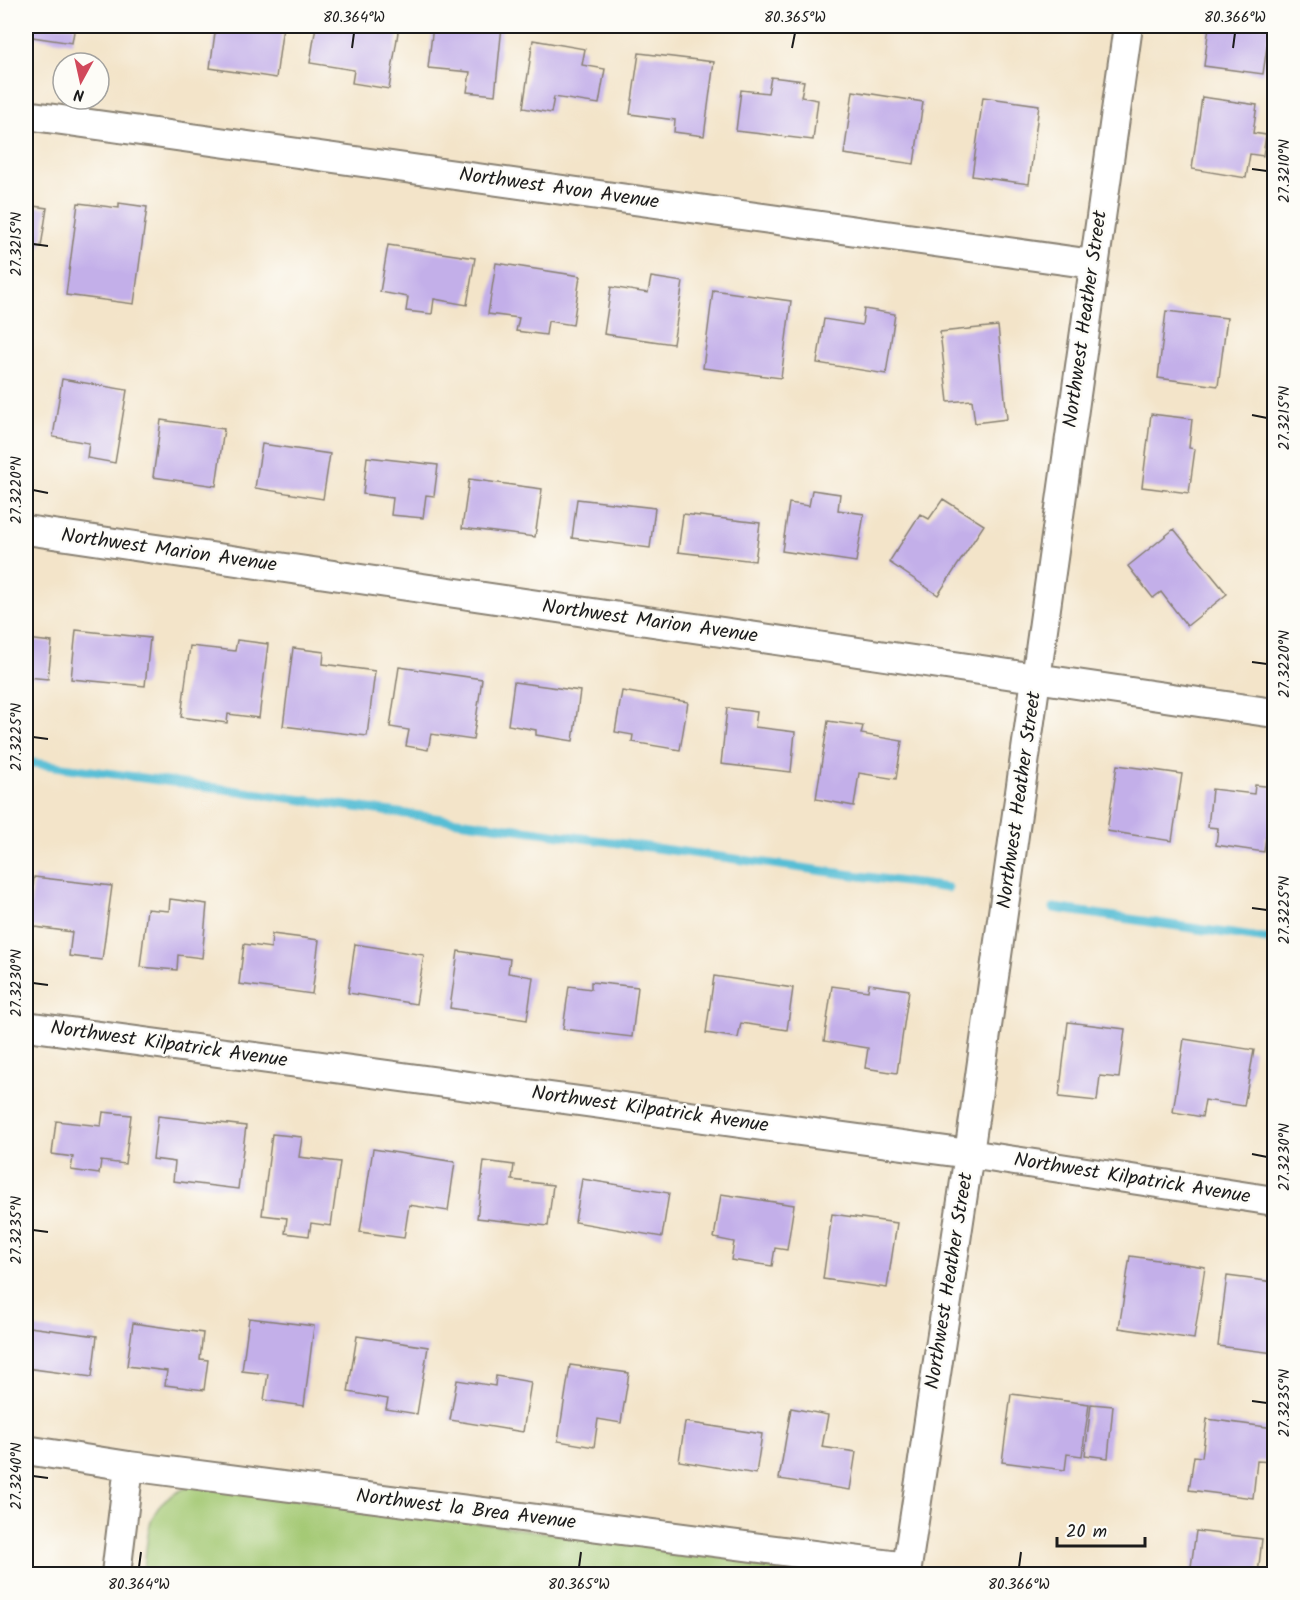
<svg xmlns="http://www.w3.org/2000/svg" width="1300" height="1600" viewBox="0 0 1300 1600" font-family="Kalam,sans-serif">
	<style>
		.green { fill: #a4c974; stroke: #607248; stroke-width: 1.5 }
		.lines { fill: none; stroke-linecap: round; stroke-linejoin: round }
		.stream { stroke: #57bed5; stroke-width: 9 }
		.building { fill: #c3afe9 }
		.street-casing { stroke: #888072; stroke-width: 32 }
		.street { stroke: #fff; stroke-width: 28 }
		.ticks { fill: none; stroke: #1c1c1c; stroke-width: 2 }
		.labels { text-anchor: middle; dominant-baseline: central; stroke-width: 5; stroke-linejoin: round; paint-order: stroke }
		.street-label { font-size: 20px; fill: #1c1c1c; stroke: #fdfcf7 }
		.neatline { fill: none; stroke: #1c1c1c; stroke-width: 2 }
		.ticks-label { font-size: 15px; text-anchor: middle; fill: #1c1c1c }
	</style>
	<rect width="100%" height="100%" fill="#fdfcf7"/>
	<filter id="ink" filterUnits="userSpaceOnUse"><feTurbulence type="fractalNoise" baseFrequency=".0167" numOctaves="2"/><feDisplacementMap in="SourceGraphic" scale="12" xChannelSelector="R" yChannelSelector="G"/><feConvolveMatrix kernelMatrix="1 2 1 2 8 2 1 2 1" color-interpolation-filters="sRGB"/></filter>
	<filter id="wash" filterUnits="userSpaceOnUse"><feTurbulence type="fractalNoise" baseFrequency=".008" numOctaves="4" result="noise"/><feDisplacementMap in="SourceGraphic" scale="24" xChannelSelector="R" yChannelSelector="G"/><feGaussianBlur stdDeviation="1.35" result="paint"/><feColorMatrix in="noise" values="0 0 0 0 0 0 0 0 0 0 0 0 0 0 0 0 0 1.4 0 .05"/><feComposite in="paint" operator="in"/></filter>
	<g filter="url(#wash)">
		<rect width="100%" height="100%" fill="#f3e4c9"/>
		<path class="green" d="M 193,1485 L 858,1574 L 143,1574 C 150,1528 143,1504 193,1485 Z"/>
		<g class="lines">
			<path class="stream" d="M 26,762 L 948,888
				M 1054,908 L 1274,940"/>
		</g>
		<g id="blocks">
			<path class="building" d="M 26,26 L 75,26 L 72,43 L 26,36 Z
				M 216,26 L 283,26 L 276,78 L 210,68 Z
				M 316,26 L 399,26 L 389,89 L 352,83 L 354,70 L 310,63 Z
				M 433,26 L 502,26 L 495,95 L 467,92 L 470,72 L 428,68 Z
				M 1209,26 L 1270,26 L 1263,74 L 1204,66 Z
				M 533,40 L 585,49 L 582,65 L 605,69 L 599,104 L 554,97 L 551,113 L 523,108 Z
				M 639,53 L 714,62 L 704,136 L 674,132 L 675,120 L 630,114 Z
				M 771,77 L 804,81 L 801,97 L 818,100 L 813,140 L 736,131 L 741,90 L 768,93 Z
				M 853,91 L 923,102 L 914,164 L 844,154 Z
				M 983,97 L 1039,105 L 1029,184 L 972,176 Z
				M 1202,97 L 1257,105 L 1253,133 L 1266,135 L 1263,156 L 1250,154 L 1246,178 L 1192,169 Z
				M 78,203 L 119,208 L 119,203 L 147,207 L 134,304 L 66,295 Z
				M 26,205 L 47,208 L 41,247 L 26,245 Z
				M 388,245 L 475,258 L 467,305 L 434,299 L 432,314 L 406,311 L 408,297 L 380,292 Z
				M 496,263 L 580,276 L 573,325 L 548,321 L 546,335 L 516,331 L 519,318 L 488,314 Z
				M 651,277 L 683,282 L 673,344 L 604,334 L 611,287 L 648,293 Z
				M 713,290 L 791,301 L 781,378 L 703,368 Z
				M 864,309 L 895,314 L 886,374 L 817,363 L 824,319 L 862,325 Z
				M 1166,311 L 1227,318 L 1218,386 L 1158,378 Z
				M 998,326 L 1007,419 L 975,423 L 972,400 L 948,402 L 940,332 Z
				M 62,379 L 127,390 L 115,463 L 87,458 L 89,443 L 53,437 Z
				M 1151,414 L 1192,419 L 1189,448 L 1195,449 L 1189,493 L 1142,487 Z
				M 161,420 L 224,429 L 216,486 L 153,477 Z
				M 262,444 L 330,454 L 323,499 L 255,488 Z
				M 367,457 L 438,465 L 434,496 L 426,495 L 423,518 L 391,515 L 393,498 L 363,494 Z
				M 469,479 L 542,489 L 535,537 L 462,528 Z
				M 812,490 L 840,494 L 838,510 L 864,514 L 856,562 L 782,551 L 789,503 L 809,506 Z
				M 577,499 L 655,508 L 650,548 L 572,538 Z
				M 943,499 L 984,525 L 938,595 L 889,562 L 920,514 L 929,519 Z
				M 683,514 L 760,523 L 755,561 L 678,552 Z
				M 1174,529 L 1227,594 L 1187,626 L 1161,592 L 1153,598 L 1128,566 Z
				M 76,630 L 150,638 L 145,686 L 71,679 Z
				M 26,639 L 52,642 L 48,679 L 26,677 Z
				M 237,640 L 268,644 L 259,718 L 228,714 L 227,723 L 181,717 L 190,646 L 235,651 Z
				M 293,648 L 324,652 L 323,664 L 375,671 L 367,736 L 283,726 Z
				M 399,667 L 482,679 L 473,740 L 431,734 L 428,750 L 406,746 L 409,730 L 390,727 Z
				M 514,682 L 580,691 L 573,741 L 536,735 L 536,730 L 508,725 Z
				M 622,691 L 688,702 L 680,750 L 632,742 L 633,735 L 615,732 Z
				M 727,708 L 757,712 L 755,727 L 795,732 L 791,772 L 721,764 Z
				M 828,721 L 863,726 L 861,734 L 902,741 L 896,779 L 859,773 L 854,806 L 816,799 Z
				M 1117,765 L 1182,774 L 1172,841 L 1107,831 Z
				M 1255,785 L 1274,787 L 1274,838 L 1266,837 L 1264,852 L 1216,845 L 1218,828 L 1208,827 L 1212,789 L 1254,794 Z
				M 34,877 L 112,886 L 102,960 L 69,956 L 72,932 L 28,926 Z
				M 170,899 L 207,904 L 202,958 L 178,955 L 177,970 L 140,967 L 147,909 L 169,911 Z
				M 272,934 L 319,940 L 312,994 L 239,984 L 244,944 L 271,948 Z
				M 355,944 L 424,955 L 416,1004 L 348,993 Z
				M 458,951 L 510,959 L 508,973 L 533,977 L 527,1020 L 450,1008 Z
				M 714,976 L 793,988 L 787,1030 L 741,1023 L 738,1038 L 706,1033 Z
				M 591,982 L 638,987 L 632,1037 L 563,1029 L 569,986 L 591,989 Z
				M 869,984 L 909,990 L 897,1073 L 865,1068 L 868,1048 L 824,1041 L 832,986 L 868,991 Z
				M 1068,1022 L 1125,1029 L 1119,1078 L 1100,1076 L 1097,1101 L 1059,1097 Z
				M 1184,1039 L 1254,1050 L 1244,1106 L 1205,1100 L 1202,1117 L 1173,1112 Z
				M 103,1112 L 131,1115 L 125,1164 L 101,1161 L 99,1174 L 71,1170 L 73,1157 L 52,1154 L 56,1121 L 101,1126 Z
				M 158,1116 L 246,1126 L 238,1189 L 173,1181 L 175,1162 L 153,1159 Z
				M 272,1134 L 302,1137 L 299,1157 L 340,1162 L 331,1226 L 311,1223 L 309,1236 L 285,1233 L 287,1218 L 262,1215 Z
				M 373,1149 L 455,1162 L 448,1211 L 409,1205 L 404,1238 L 360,1232 Z
				M 484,1161 L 514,1165 L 512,1180 L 553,1185 L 548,1226 L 477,1218 Z
				M 582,1179 L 669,1193 L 662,1237 L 575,1222 Z
				M 721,1194 L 794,1205 L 787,1250 L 775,1248 L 772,1266 L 731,1260 L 734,1242 L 714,1238 Z
				M 832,1214 L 897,1223 L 887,1288 L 823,1279 Z
				M 1130,1256 L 1205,1267 L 1194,1339 L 1119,1328 Z
				M 1227,1276 L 1274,1282 L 1274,1353 L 1218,1346 Z
				M 249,1318 L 314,1326 L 304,1406 L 264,1400 L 268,1374 L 242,1371 Z
				M 133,1323 L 203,1333 L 200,1359 L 208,1360 L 204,1390 L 165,1385 L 167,1371 L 127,1366 Z
				M 29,1327 L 97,1336 L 92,1377 L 26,1368 Z
				M 357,1336 L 428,1347 L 417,1414 L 386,1409 L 388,1399 L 348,1392 Z
				M 570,1365 L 629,1373 L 621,1423 L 598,1419 L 594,1447 L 558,1441 Z
				M 496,1376 L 531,1382 L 523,1432 L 450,1420 L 457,1380 L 495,1386 Z
				M 1011,1394 L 1089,1404 L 1082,1456 L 1067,1454 L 1065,1470 L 1002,1462 Z
				M 1091,1404 L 1113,1406 L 1108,1458 L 1085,1455 Z
				M 791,1408 L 828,1415 L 822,1447 L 856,1452 L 850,1490 L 779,1479 Z
				M 1207,1419 L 1274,1428 L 1273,1462 L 1257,1461 L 1253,1498 L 1189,1490 L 1194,1456 L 1202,1457 Z
				M 685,1422 L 762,1434 L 756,1474 L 679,1461 Z
				M 1196,1531 L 1262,1539 L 1258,1574 L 1190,1574 Z"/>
		</g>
	</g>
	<g filter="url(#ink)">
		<use href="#blocks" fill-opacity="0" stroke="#888072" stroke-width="1.5"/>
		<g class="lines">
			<g class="street-casing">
				<path id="street" d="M 26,115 L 1093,264
					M 26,530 L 1274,713
					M 26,1026 L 969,1154 L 1274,1201
					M 26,1450 L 129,1466 L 907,1567
					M 116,1574 L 129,1466
					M 906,1574 L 969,1154 L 1128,26"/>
			</g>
			<use href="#street" class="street"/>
		</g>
	</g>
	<path class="ticks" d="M 352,48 L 354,33M 792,48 L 795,33M 1233,48 L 1235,33M 1252,169 L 1267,171M 33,244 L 48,246M 1252,415 L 1267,418M 33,490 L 48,493M 1252,662 L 1267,664M 33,737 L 48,739M 1252,908 L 1267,910M 33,983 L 48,985M 1252,1154 L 1267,1157M 33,1230 L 48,1232M 1252,1401 L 1267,1403M 33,1476 L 48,1478M 139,1567 L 141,1552M 579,1567 L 581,1552M 1019,1567 L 1021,1552"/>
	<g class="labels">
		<g class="street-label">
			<text transform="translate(559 189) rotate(8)">Northwest Avon Avenue</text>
			<text transform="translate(1086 319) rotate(-82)">Northwest Heather Street</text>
			<text transform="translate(169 551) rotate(8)">Northwest Marion Avenue</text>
			<text transform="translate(650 622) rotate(8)">Northwest Marion Avenue</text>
			<text transform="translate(1020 800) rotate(-82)">Northwest Heather Street</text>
			<text transform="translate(169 1045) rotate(8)">Northwest Kilpatrick Avenue</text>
			<text transform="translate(650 1110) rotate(8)">Northwest Kilpatrick Avenue</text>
			<text transform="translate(1132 1179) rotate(9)">Northwest Kilpatrick Avenue</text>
			<text transform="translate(950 1281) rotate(-81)">Northwest Heather Street</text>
			<text transform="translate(466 1510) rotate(7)">Northwest la Brea Avenue</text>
		</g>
	</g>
	<rect width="1300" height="1600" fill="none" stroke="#fdfcf7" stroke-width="66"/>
	<g transform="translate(81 81) rotate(188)"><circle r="28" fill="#fdfcf7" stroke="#a3a29f" stroke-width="1.5"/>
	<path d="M0-4.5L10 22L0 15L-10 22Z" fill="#d1495b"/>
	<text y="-9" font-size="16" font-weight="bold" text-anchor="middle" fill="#1c1c1c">N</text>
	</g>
	<path d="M1057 1537v9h88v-9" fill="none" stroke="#1c1c1c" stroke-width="3"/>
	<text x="1066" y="1537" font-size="18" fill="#1c1c1c" stroke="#fdfcf7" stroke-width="4.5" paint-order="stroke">20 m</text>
	<rect x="33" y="33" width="1234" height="1534" class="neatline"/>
	<g class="ticks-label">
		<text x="354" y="22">80.364°W</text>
		<text x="795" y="22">80.365°W</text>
		<text x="1235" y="22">80.366°W</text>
		<text transform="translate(1284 171) rotate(-90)" y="5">27.3210°N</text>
		<text transform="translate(16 244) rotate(-90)" y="5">27.3215°N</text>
		<text transform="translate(1284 418) rotate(-90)" y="5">27.3215°N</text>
		<text transform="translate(16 490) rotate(-90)" y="5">27.3220°N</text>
		<text transform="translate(1284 664) rotate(-90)" y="5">27.3220°N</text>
		<text transform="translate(16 737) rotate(-90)" y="5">27.3225°N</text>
		<text transform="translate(1284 910) rotate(-90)" y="5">27.3225°N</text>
		<text transform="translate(16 983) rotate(-90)" y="5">27.3230°N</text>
		<text transform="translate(1284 1157) rotate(-90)" y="5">27.3230°N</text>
		<text transform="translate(16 1230) rotate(-90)" y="5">27.3235°N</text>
		<text transform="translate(1284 1403) rotate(-90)" y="5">27.3235°N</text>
		<text transform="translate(16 1476) rotate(-90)" y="5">27.3240°N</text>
		<text x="139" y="1589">80.364°W</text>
		<text x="579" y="1589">80.365°W</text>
		<text x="1019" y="1589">80.366°W</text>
	</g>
</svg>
